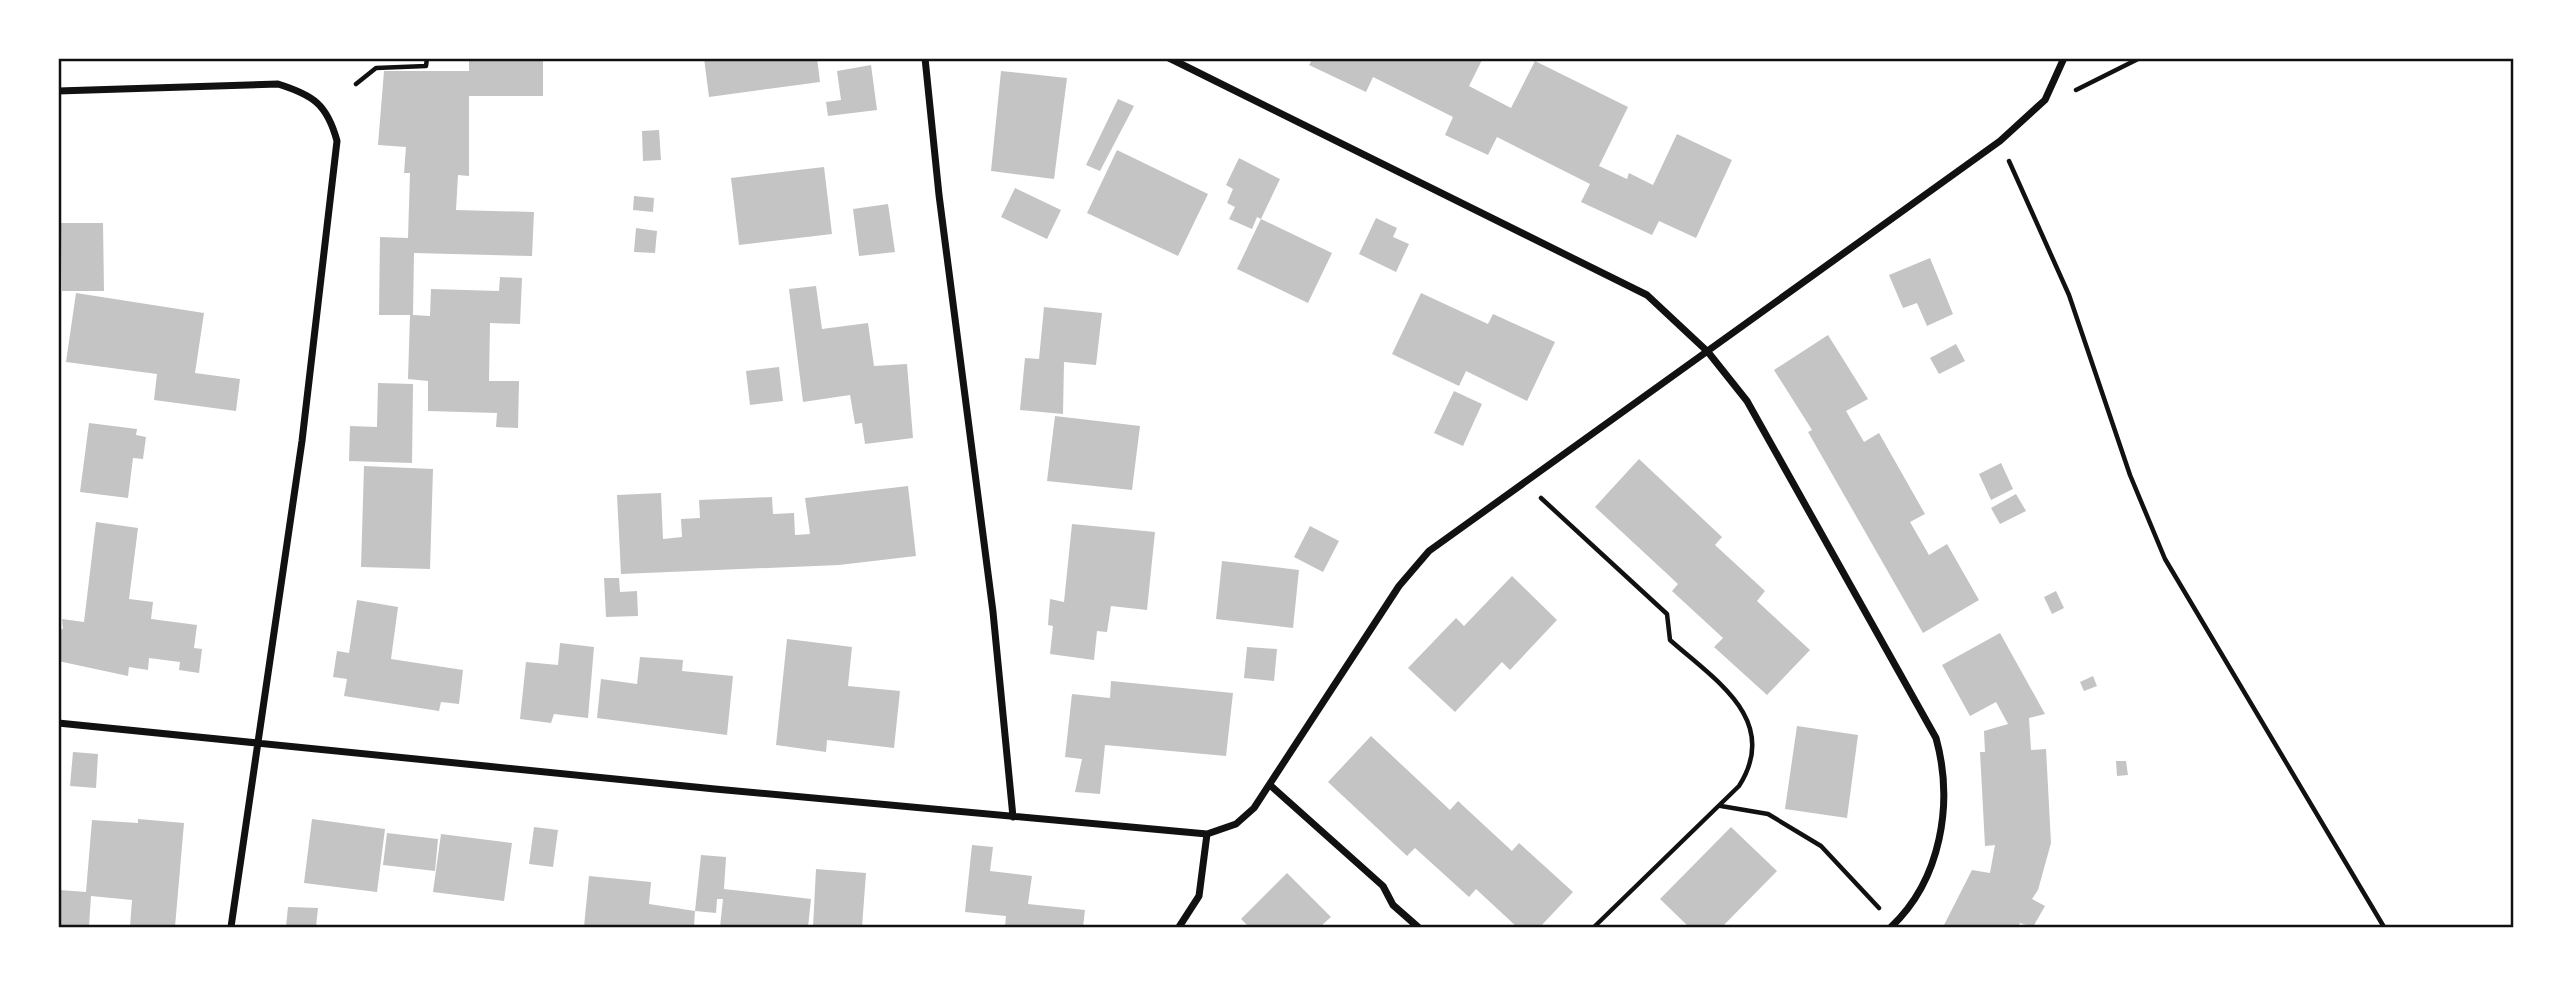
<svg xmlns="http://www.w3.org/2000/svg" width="2572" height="985" viewBox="0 0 2572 985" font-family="'PT Sans Narrow',sans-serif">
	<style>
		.building { fill: #c4c4c4 }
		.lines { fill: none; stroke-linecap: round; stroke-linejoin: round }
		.path { stroke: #111; stroke-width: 4.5 }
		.minor { stroke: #111; stroke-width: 7 }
		.neatline { fill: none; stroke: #111; stroke-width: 2.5 }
	</style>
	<rect width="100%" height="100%" fill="#fff"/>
	<path class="building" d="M 469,58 L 543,58 L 543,96 L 469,96 L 469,176 L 458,175 L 456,210 L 534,212 L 532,256 L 414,253 L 413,315 L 430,316 L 431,289 L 499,291 L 500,277 L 522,278 L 520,324 L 490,323 L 489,381 L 519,381 L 518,428 L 496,427 L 497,413 L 428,411 L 428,381 L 408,379 L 410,315 L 379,315 L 380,237 L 408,238 L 410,173 L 404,173 L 406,147 L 378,145 L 384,71 L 469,71 Z
		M 704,58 L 817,58 L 820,82 L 709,97 Z
		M 1313,58 L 1483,58 L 1469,86 L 1511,108 L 1535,61 L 1628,107 L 1599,166 L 1627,179 L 1629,173 L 1653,185 L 1677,134 L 1732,160 L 1696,238 L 1659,221 L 1652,235 L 1581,202 L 1590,184 L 1497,137 L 1488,155 L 1445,135 L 1453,117 L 1373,77 L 1366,92 L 1309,65 Z
		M 871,65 L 877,110 L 828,116 L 826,102 L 841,100 L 837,71 Z
		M 1001,71 L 1067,78 L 1054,179 L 991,171 Z
		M 1118,99 L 1134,106 L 1100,171 L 1086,165 Z
		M 659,130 L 661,160 L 643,161 L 642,131 Z
		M 1117,150 L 1208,194 L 1178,256 L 1087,213 Z
		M 1239,158 L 1280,179 L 1261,219 L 1257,217 L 1252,229 L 1229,219 L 1235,207 L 1227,203 L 1233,189 L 1226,185 Z
		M 824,167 L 832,234 L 739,245 L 731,178 Z
		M 1015,188 L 1061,210 L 1047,239 L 1001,217 Z
		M 634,196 L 654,198 L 653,212 L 633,210 Z
		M 888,204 L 895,252 L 859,256 L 853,209 Z
		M 1376,218 L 1397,228 L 1393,237 L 1409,244 L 1396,272 L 1359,254 Z
		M 1261,219 L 1332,253 L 1308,303 L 1237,269 Z
		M 61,223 L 103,223 L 104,291 L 62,291 Z
		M 636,228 L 657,231 L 655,253 L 634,252 Z
		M 1930,258 L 1953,314 L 1927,326 L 1917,303 L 1903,308 L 1889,275 Z
		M 816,286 L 822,329 L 868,323 L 874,366 L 907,364 L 913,438 L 865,444 L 862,423 L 855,424 L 850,395 L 803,402 L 789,289 Z
		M 76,293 L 204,313 L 195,373 L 240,379 L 236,411 L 154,400 L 157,374 L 66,362 Z
		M 1421,293 L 1488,324 L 1493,314 L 1555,342 L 1527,401 L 1466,371 L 1459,386 L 1392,354 Z
		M 1044,307 L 1102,313 L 1096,365 L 1064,362 L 1063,414 L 1020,410 L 1025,358 L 1039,359 Z
		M 1828,335 L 1868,399 L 1846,411 L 1864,442 L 1879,433 L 1925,514 L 1910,522 L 1929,555 L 1947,544 L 1979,600 L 1923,633 L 1808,432 L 1812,430 L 1774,370 Z
		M 1956,344 L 1965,361 L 1939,374 L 1930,358 Z
		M 779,367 L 783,401 L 750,405 L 746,371 Z
		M 378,383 L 413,384 L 412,463 L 349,461 L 350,426 L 377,427 Z
		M 1454,391 L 1482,404 L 1463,446 L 1434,433 Z
		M 1055,416 L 1140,426 L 1132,490 L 1047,481 Z
		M 89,423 L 137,429 L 136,435 L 146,437 L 143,459 L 133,458 L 128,498 L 80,492 Z
		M 1639,459 L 1722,537 L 1715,545 L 1765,591 L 1757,601 L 1810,650 L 1767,695 L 1714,647 L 1723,638 L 1672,591 L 1678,584 L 1595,507 Z
		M 2001,463 L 2013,489 L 1991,500 L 1979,474 Z
		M 364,466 L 433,469 L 430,569 L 361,567 Z
		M 908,486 L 916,556 L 839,565 L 621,574 L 617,495 L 661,493 L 663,539 L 682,537 L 681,519 L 700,518 L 699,500 L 772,497 L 773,514 L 794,513 L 795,535 L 810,534 L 805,498 Z
		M 2016,494 L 2026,511 L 2000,524 L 1991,508 Z
		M 96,522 L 138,528 L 129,599 L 153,602 L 151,619 L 197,625 L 194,648 L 202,649 L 199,673 L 179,670 L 180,662 L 149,658 L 148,670 L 129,667 L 128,676 L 58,661 L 58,630 L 63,629 L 62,619 L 84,622 Z
		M 1072,524 L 1155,532 L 1147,610 L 1111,606 L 1107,632 L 1097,631 L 1094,660 L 1050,654 L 1053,626 L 1048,625 L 1050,599 L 1064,602 Z
		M 1310,526 L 1339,541 L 1323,572 L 1294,557 Z
		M 1222,561 L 1299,570 L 1293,628 L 1216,619 Z
		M 1512,576 L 1557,620 L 1510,670 L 1502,662 L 1455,712 L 1408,668 L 1456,618 L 1464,626 Z
		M 604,578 L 619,578 L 620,592 L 637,591 L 638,616 L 606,617 Z
		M 2056,591 L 2064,608 L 2052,614 L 2044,597 Z
		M 357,600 L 398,607 L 391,659 L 463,670 L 459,704 L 441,702 L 439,711 L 344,696 L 347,679 L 333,677 L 337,651 L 349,653 Z
		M 2000,633 L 2045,714 L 2029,718 L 2031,750 L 2046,749 L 2051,843 L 2038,890 L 2032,899 L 2045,906 L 2033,927 L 2020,923 L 2018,927 L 1948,927 L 1944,925 L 1972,870 L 1990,873 L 1995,845 L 1985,846 L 1980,752 L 1985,752 L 1984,731 L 2008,724 L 1996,702 L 1970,716 L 1942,665 Z
		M 787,639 L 852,647 L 848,686 L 900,691 L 894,748 L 827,740 L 826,752 L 776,745 Z
		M 560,643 L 594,647 L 588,718 L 554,714 L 551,723 L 520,719 L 526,662 L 558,665 Z
		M 1247,647 L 1277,649 L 1274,681 L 1244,678 Z
		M 640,657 L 683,660 L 682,671 L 733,676 L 727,735 L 597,718 L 601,679 L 637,684 Z
		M 2093,676 L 2097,686 L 2084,691 L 2080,682 Z
		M 1111,681 L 1233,693 L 1226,756 L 1105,745 L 1100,794 L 1075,792 L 1082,759 L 1065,757 L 1072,694 L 1110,698 Z
		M 1797,726 L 1858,735 L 1847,818 L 1785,809 Z
		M 1371,736 L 1450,810 L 1458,801 L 1512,851 L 1519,843 L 1573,892 L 1540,927 L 1517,927 L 1476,889 L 1469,897 L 1415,848 L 1407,856 L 1328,782 Z
		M 73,752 L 98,754 L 96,788 L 70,786 Z
		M 2116,761 L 2126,761 L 2128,775 L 2117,776 Z
		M 138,819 L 184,823 L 175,927 L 130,927 L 132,900 L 91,896 L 89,927 L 58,927 L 59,890 L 86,892 L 92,820 L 138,823 Z
		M 312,819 L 385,829 L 377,892 L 304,883 Z
		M 534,827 L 558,830 L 553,867 L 529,864 Z
		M 1731,827 L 1777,871 L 1722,927 L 1689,927 L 1660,899 Z
		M 387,833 L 438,839 L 435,871 L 383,865 Z
		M 441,834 L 512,843 L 504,901 L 433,892 Z
		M 972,845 L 993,847 L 990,871 L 1032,876 L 1028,904 L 1085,910 L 1083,927 L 1005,927 L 1006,916 L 965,912 Z
		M 701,855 L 726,857 L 724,889 L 811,899 L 808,927 L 720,927 L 723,899 L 717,899 L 716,913 L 695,911 Z
		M 816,869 L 866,873 L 862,927 L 813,927 Z
		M 1287,873 L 1331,917 L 1320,927 L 1249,927 L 1241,919 Z
		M 589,876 L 651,882 L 649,904 L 695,911 L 694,927 L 584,927 Z
		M 288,907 L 318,908 L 316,927 L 286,927 Z"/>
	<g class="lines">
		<path class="path" d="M 356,84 L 376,68 L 426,66 L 427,58
			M 2076,90 L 2140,58
			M 2009,161 L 2069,295 L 2130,475 L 2165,559 L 2384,927
			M 1541,498 L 1667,614 L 1670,640 C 1715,680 1781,720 1739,786 L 1594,927
			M 1721,806 L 1768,814 L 1821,846 L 1879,908"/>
		<path class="minor" d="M 925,58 L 939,195 L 993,612 L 1013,817
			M 1169,58 L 1647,295 L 1708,352 L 1747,401 L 1936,738 C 1954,803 1941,880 1891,927
			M 58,91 L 278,84 C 313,95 327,104 337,141 L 302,441 L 231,927
			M 58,723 L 715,789 L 1207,834 L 1236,824 L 1254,808 L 1399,586 L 1429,551 L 2000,141 L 2045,100 L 2064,58
			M 1270,785 L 1383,886 L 1393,905 L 1418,927
			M 1179,927 L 1199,896 L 1207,834"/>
	</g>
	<rect width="2572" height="985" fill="none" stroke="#ffffff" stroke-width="119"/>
	<rect x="60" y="60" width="2452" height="866" class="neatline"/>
</svg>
